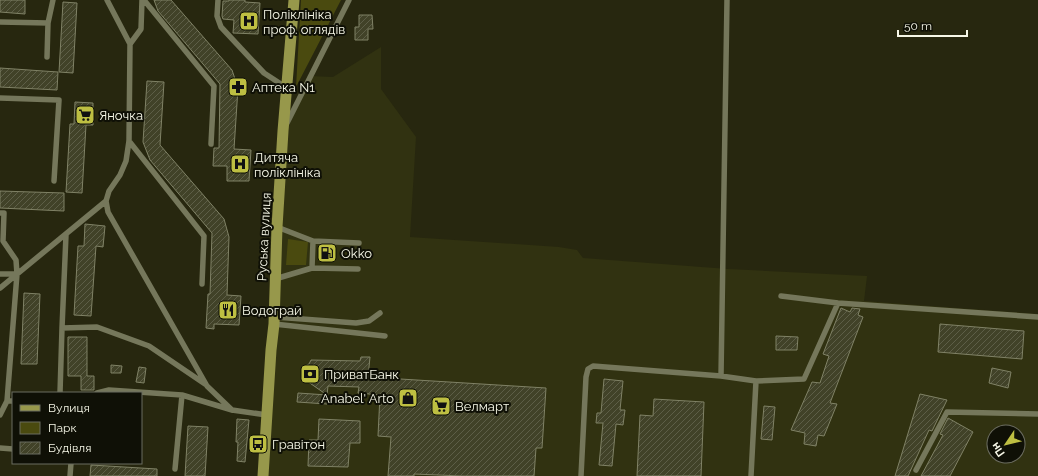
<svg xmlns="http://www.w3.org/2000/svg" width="1038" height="476" viewBox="0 0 1038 476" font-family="Raleway,sans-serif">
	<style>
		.built { fill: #313211; fill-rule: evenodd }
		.green { fill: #4a4a0f }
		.building { fill: url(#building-hatch); stroke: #808266 }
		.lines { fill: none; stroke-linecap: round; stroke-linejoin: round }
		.service { stroke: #75775b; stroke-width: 5.5 }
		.primary { stroke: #97984b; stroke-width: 11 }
		.labels { text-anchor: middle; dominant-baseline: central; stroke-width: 4; stroke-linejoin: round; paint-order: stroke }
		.poi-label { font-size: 13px; fill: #f6f7e7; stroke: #0f1006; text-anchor: start }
		.street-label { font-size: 13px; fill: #f6f7e7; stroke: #0f1006 }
	</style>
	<defs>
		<pattern id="building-hatch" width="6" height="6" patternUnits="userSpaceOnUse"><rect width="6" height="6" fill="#414228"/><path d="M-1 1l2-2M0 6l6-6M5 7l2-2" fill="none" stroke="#5d5e47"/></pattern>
	</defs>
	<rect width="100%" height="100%" fill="#27270f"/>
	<path class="built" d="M 381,47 L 381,89 L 416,137 L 410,237 L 559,247 L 577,250 L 583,258 L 728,269 L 867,276 L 864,301 L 1038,314 L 1038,476 L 261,476 L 281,131 L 308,76 L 333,77 ZM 994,432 L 1018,432 L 1018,456 L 994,456 Z"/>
	<path class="green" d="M 301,0 L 341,0 L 296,87 Z
		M 288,239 L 308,242 L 306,265 L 286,265 Z"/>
	<path class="building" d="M 0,0 L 25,0 L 25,14 L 0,12 Z
		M 154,0 L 171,0 L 232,70 L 238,88 L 234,149 L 251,150 L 249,181 L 227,181 L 227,166 L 213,166 L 214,148 L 219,148 L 220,84 L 158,11 Z
		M 229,0 L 245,0 L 245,2 L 260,3 L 258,34 L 233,33 L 234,20 L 223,19 L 222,16 L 223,1 L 229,1 Z
		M 63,2 L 77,3 L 73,73 L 59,72 Z
		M 359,15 L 372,15 L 373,29 L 368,29 L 368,40 L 355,40 L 355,27 L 359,27 Z
		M 0,68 L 58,72 L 57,90 L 0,87 Z
		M 147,81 L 164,82 L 160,145 L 224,219 L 229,237 L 227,295 L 241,296 L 239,325 L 214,324 L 214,329 L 206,328 L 208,294 L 210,294 L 212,233 L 150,160 L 143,142 Z
		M 75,102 L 93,103 L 93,125 L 86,125 L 82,193 L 66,192 L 70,124 L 74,124 Z
		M 0,191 L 64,193 L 64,211 L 0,208 Z
		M 85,224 L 105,226 L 103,247 L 96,246 L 91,316 L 74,315 L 78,246 L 84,246 Z
		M 24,293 L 40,294 L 37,364 L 21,364 Z
		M 841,308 L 850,312 L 852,308 L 860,309 L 858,315 L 863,317 L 830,403 L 837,404 L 824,436 L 818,435 L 816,446 L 804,444 L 805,433 L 791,430 L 812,382 L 820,383 L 829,356 L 823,354 Z
		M 940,324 L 1024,331 L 1022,359 L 938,352 Z
		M 776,336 L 798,337 L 797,350 L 776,350 Z
		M 68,337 L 87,337 L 87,376 L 94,376 L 94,390 L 81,390 L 81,376 L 68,376 Z
		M 361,357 L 370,357 L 368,377 L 546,388 L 542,448 L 536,448 L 534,476 L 462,476 L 414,474 L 414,476 L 388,476 L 391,437 L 378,436 L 380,395 L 358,393 L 359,387 L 328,386 L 327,395 L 304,379 L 302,374 L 305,366 L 309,364 L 311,360 L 360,361 Z
		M 111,365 L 122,366 L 121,373 L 111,373 Z
		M 139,367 L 146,368 L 144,383 L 136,382 Z
		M 992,368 L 1011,372 L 1008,388 L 989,383 Z
		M 604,379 L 623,381 L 620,410 L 625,410 L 623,425 L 616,424 L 612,466 L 599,465 L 603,423 L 596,423 L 597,413 L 601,413 Z
		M 298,393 L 327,395 L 327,404 L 297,402 Z
		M 920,394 L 947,400 L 932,431 L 929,430 L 908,476 L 895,476 Z
		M 654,399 L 704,402 L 701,476 L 637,476 L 640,415 L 653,416 Z
		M 764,406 L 775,407 L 772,440 L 761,439 Z
		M 948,418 L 973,432 L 950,476 L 921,476 L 943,435 L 940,434 Z
		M 237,419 L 249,420 L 245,462 L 237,461 L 238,442 L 236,442 Z
		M 319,419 L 360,421 L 360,443 L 350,443 L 348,467 L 308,466 L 309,440 L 318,440 Z
		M 188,426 L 208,427 L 205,476 L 185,476 Z
		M 91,465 L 157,469 L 157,476 L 90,476 Z"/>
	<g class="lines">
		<path class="service" d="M 107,0 L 130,44
			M 142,0 L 141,29 L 130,44 L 129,141 L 126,161 L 120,175 L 109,191 L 106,201 L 108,212 L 207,386 L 232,410
			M 144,0 L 214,86 L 211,144
			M 218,0 L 217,16 L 221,27 L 264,73 L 287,88
			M 727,0 L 721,376 L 756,381 L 751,476
			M 0,22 L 48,23
			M 47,57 L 48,23 L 53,0
			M 0,98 L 59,100 L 54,181
			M 287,123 L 349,0
			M 129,141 L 204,236 L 202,284
			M 0,213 L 4,213 L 3,241 L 16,260 L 17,274 L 0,274
			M 277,227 L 313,241 L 359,243
			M 312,268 L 313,241
			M 275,279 L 312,268 L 358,269
			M 0,288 L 106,201
			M 781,296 L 838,303 L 1038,317
			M 275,317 L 356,323 L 369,321 L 380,313
			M 274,324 L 385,336
			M 62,328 L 66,235
			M 756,381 L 804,379 L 838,303
			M 60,393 L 62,328 L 97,327 L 149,346 L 205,384
			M 97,393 L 109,390 L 182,395 L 232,410 L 267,415
			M 7,401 L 17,274
			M 0,415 L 7,401 L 13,401
			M 0,448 L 13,449
			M 175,469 L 182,395
			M 916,470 L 947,412 L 1038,414
			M 70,476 L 71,463
			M 581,476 L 586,377 L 588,369 L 593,366 L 721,376"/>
		<path class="primary" d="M 263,476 L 271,350 L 274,324 L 277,227 L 283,131 L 294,0"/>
	</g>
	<defs>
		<g id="hospital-square" transform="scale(1)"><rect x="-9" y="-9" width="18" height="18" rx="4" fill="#bebf42" stroke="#0f1006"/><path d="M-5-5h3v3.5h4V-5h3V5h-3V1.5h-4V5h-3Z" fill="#111"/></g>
		<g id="pharmacy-square" transform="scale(1)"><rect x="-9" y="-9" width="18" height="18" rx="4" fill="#bebf42" stroke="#0f1006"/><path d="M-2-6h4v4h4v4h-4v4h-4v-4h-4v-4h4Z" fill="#111"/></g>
		<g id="supermarket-square" transform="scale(1)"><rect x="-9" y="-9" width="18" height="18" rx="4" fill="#bebf42" stroke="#0f1006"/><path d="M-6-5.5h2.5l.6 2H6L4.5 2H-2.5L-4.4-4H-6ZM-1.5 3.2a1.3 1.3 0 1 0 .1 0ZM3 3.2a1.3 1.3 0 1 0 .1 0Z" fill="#111"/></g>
		<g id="fuel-square" transform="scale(1)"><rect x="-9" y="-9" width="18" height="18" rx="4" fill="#bebf42" stroke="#0f1006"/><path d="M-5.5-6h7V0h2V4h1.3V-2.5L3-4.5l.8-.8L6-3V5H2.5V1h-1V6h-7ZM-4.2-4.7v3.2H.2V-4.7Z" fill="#111"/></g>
		<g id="restaurant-square" transform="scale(1)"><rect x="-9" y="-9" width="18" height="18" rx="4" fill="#bebf42" stroke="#0f1006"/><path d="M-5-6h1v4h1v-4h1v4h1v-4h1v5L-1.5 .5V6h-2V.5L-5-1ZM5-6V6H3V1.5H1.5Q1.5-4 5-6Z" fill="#111"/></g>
		<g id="bank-square" transform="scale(1)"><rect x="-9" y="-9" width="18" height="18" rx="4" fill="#bebf42" stroke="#0f1006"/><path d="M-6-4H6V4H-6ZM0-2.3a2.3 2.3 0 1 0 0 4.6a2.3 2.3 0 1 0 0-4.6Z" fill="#111"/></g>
		<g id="shop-square" transform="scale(1)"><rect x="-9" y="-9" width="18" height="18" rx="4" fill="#bebf42" stroke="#0f1006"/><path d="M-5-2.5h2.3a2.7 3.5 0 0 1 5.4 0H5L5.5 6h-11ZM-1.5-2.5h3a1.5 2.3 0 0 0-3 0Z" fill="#111"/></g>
		<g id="bus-square" transform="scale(1)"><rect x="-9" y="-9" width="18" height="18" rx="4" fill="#bebf42" stroke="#0f1006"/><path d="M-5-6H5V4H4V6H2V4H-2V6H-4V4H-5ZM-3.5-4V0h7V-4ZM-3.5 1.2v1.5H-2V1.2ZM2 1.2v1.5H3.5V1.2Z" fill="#111"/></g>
	</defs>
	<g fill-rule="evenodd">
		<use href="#hospital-square" x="249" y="21"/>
		<use href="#pharmacy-square" x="238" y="87"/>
		<use href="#supermarket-square" x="85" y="115"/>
		<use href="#hospital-square" x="240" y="164"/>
		<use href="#fuel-square" x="327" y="253"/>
		<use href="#restaurant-square" x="228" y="310"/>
		<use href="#bank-square" x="310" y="374"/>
		<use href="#shop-square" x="408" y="398"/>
		<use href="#supermarket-square" x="441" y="406"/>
		<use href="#bus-square" x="258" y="444"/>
	</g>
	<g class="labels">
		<g class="poi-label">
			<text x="263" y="14">Поліклініка<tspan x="263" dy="15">проф. оглядів</tspan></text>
			<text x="252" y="87">Аптека N1</text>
			<text x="99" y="115">Яночка</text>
			<text x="254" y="157">Дитяча<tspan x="254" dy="15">поліклініка</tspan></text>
			<text x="341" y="253">Okko</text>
			<text x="242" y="310">Водограй</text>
			<text x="324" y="374">ПриватБанк</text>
			<text x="394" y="398" text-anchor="end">Anabel' Arto</text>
			<text x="455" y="406">Велмарт</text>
			<text x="272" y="444">Гравітон</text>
		</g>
		<g class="street-label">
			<text transform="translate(264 237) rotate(-87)">Руська вулиця</text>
		</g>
	</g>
	<rect x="12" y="392" width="130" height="72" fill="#0f1006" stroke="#6b6c60"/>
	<rect x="20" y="405" width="20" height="6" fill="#97984b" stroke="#6b6c60"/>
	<text x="48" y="412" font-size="12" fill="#f6f7e7">Вулиця</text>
	<rect x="20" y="422" width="20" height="12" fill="#4a4a0f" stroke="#6b6c60"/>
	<text x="48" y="432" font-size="12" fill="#f6f7e7">Парк</text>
	<rect x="20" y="442" width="20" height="12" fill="url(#building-hatch)" stroke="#6b6c60"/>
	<text x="48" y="452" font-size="12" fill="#f6f7e7">Будівля</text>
	<g transform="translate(1006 444) rotate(235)"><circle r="19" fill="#0f1006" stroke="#6b6c60"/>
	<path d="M0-3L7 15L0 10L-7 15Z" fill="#bebf42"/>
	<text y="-6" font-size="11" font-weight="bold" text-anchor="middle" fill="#f6f7e7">Пн</text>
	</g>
	<path d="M898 30v6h69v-6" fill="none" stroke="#f6f7e7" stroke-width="2"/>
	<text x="904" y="30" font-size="12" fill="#f6f7e7" stroke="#0f1006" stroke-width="3" paint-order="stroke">50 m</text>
</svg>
